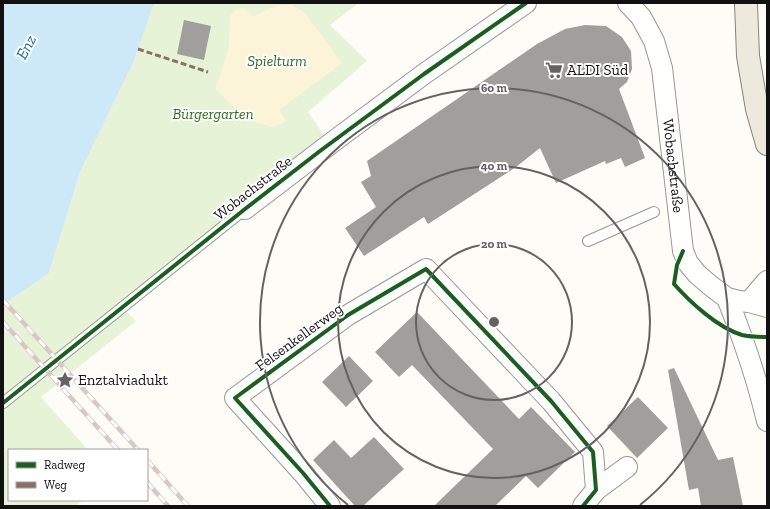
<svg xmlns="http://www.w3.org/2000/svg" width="770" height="509" viewBox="0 0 770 509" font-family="'Zilla Slab',serif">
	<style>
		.green { fill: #e7f3d7 }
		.sand { fill: #fcf4d9 }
		.water { fill: #cde8f7 }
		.building { fill: #a19f9c }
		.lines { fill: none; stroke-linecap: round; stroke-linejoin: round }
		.lane-casing { stroke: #979795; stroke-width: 12 }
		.street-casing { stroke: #979795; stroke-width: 22 }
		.primary-casing { stroke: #858482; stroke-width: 24 }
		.lane { stroke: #fffffe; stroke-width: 10 }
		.street { stroke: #fffffe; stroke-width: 20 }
		.primary { stroke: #ede9dc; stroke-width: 22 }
		.rail-casing { stroke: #d9c6c7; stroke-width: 4.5 }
		.rail { stroke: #fff; stroke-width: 3; stroke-dasharray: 9; stroke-linecap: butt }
		.quiet { stroke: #8d6e63; stroke-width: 3; stroke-dasharray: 6 3; stroke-linecap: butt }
		.cycleway-casing { stroke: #fff; stroke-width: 6 }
		.cycleway { stroke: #1b5e20; stroke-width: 4 }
		.ring { fill: none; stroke: #646362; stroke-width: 2 }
		.labels { text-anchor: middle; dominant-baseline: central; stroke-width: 4; stroke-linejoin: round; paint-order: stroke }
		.park-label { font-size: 15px; font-style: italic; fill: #2f6b1f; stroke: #fff }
		.poi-label { font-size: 15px; fill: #111; stroke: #fff; text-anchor: start }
		.street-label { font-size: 15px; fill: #111; stroke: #fff }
		.water-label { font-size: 16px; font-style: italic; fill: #1768a6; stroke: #fff }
		.centre { fill: #646362; stroke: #fff; stroke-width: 2 }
		.ring-label { font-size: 12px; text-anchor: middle; font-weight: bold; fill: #646362; stroke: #fff; stroke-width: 4; stroke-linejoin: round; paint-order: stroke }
	</style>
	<rect width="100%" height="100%" fill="#fdfcf7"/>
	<path class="green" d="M 154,3 L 359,3 L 330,25 L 367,61 L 308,112 L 330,144 L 122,307 L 136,321 L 41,397 L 88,450 L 9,450 L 9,500 L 83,500 L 76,506 L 3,506 L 3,305 L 49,273 L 80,172 L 134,61 Z"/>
	<path class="sand" d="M 292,5 L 305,13 L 342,63 L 279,110 L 286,120 L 282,124 L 270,127 L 244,118 L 216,89 L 229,46 L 230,16 L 235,11 L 242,8 L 254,16 L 276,6 Z"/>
	<path class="water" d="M 3,3 L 154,3 L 134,61 L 80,172 L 49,273 L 3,305 Z"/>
	<path class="building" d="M 184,20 L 211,26 L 204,60 L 177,54 Z
		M 585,25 L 606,26 L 622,37 L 631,51 L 632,69 L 627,82 L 619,89 L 645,158 L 625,167 L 621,158 L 606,164 L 605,161 L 556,183 L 540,148 L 516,167 L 428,224 L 424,217 L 364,256 L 345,228 L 376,207 L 361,182 L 371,176 L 367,161 L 537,44 L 565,29 Z
		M 417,312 L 519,419 L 531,407 L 575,452 L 538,488 L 526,476 L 495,506 L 434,506 L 493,449 L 412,365 L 399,377 L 375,352 Z
		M 349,356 L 373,381 L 346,407 L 322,382 Z
		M 674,368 L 718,460 L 733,457 L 743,506 L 701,506 L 698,488 L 689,490 L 668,370 Z
		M 638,397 L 668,428 L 637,458 L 607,426 Z
		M 374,437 L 404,469 L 363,506 L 355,506 L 313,460 L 334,440 L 351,458 Z"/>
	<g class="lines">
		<g class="lane-casing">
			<path id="lane" d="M 588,241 L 654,212
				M 3,403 L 245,209"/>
		</g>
		<g class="street-casing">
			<g id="street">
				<path id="s1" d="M 628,3 L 641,17 L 654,41 L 662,68 L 683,251 L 688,263 L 697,274 L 711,286 L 727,298 L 739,301 L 749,302 L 767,307"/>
				<path d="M 245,209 L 330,144 L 424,74 L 526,3"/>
				<path d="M 727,298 C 743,338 757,379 767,421"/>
				<path d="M 749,302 L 767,281"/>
				<path d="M 596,490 L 627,467"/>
				<path d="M 330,506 L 303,473 L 235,398 L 348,315 L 426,269 L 551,401 L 593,452 L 596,490 L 583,506"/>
			</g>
		</g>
		<g class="primary-casing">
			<path id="primary" d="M 746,3 L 748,56 L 757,109 L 767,144"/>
		</g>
		<use href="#lane" class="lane"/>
		<use href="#street" class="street"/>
		<use href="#primary" class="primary"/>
		<g class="rail-casing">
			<path id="rail" d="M 3,300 L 138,450
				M 3,322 L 118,450
				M 147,460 L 188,506
				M 147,482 L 168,506"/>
		</g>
		<use href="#rail" class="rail"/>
		<path class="quiet" d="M 138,49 L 208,72"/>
		<g class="cycleway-casing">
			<path id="cycleway" d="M 683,251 L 677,265 L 674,284 C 690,302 718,328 742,335 C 750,337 759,337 767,337
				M 3,403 L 245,209 L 320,151 L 424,74 L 526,3
				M 330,506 L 303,473 L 235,398 L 348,315 L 426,269 L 551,401 L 593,452 L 596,490 L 583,506"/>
		</g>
		<use href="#cycleway" class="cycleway"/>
	</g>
	<g class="ring">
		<circle cx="494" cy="322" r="78"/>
		<circle cx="494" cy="322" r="156"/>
		<path d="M348 505A234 234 0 1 1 640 505"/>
	</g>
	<defs>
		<g id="supermarket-bare" transform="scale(1.38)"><path d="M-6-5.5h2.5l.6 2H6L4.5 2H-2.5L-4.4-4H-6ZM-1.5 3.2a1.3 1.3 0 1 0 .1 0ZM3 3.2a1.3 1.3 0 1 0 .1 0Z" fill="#646362" stroke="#fff" stroke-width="2.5" paint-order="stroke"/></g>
		<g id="sight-bare" transform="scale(1.38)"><path d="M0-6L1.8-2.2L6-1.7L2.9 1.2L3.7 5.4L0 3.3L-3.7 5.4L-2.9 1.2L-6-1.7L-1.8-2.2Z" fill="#646362" stroke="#fff" stroke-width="2.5" paint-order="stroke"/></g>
	</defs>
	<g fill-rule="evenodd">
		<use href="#supermarket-bare" x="554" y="70"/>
		<use href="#sight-bare" x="65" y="380"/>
	</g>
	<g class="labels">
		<g class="park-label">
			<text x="277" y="61">Spielturm</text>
			<text x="213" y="114">Bürgergarten</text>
		</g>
		<g class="poi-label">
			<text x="567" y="70">ALDI Süd</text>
			<text x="78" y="380">Enztalviadukt</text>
		</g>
		<g class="street-label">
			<text stroke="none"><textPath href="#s1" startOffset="173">Wobachstraße</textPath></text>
			<text transform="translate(253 188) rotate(-38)">Wobachstraße</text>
			<text transform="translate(299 337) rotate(-36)">Felsenkellerweg</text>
		</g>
		<g class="water-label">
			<text transform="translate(26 47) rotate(-62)">Enz</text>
		</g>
	</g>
	<circle cx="494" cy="322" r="6" class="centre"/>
	<g class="ring-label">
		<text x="494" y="92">60 m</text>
		<text x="494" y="170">40 m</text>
		<text x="494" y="248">20 m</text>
	</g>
	<rect width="770" height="509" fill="none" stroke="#111111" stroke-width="8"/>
	<rect x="8" y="449" width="140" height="52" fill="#ffffff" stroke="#a0a0a0"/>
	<rect x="16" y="462" width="20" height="6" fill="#1b5e20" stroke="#a0a0a0"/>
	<text x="44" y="469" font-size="12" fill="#111111">Radweg</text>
	<rect x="16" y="482" width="20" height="6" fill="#8d6e63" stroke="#a0a0a0"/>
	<text x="44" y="489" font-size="12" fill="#111111">Weg</text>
</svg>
